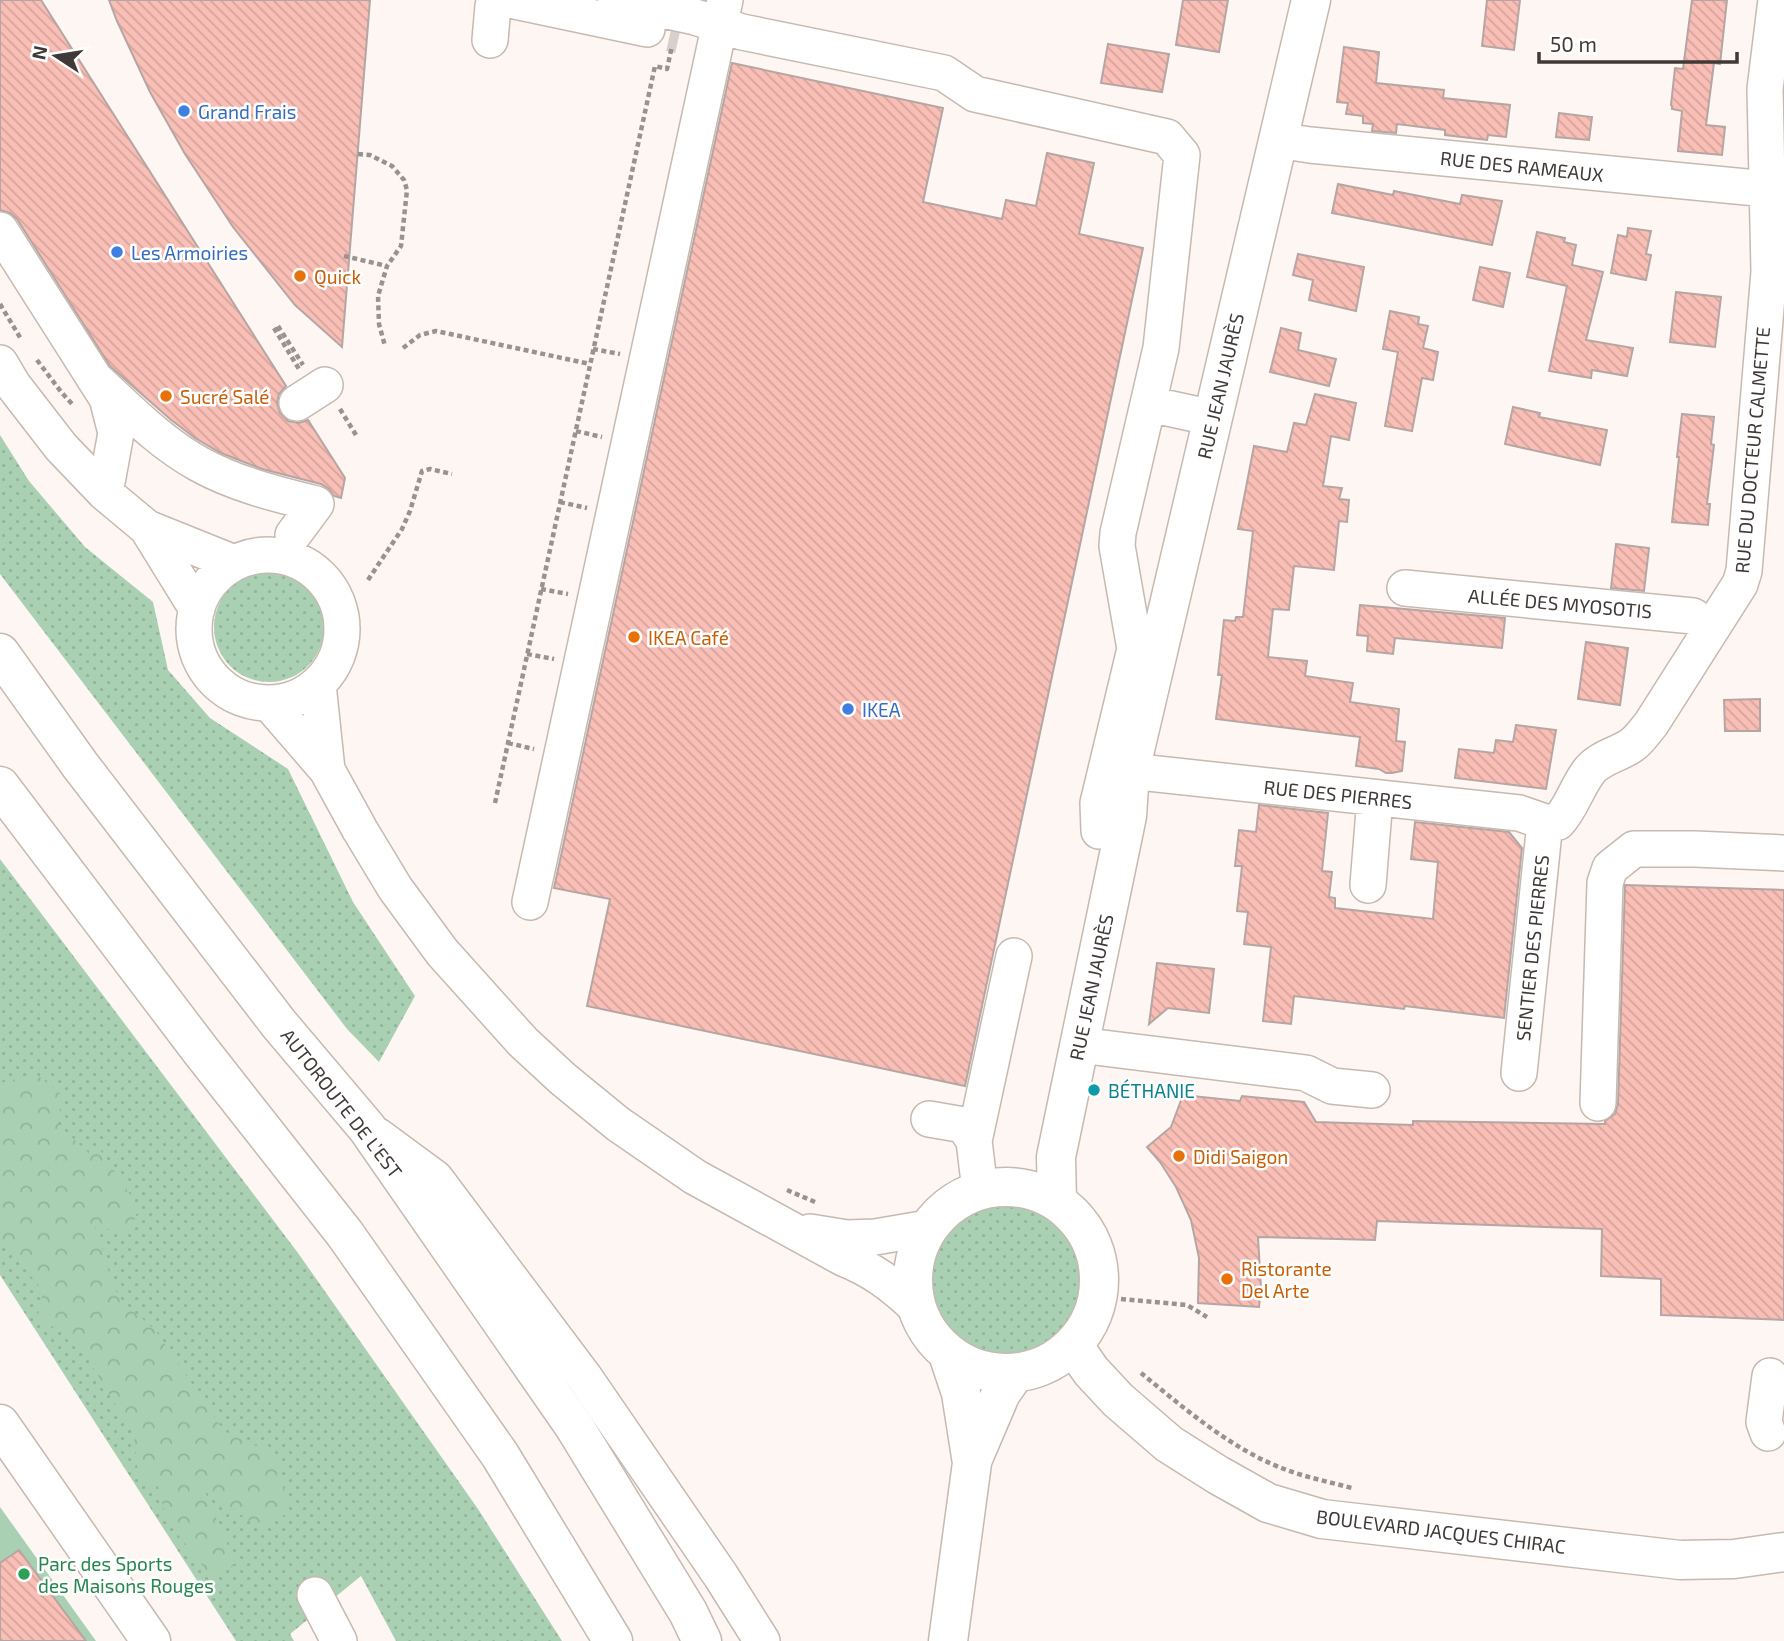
<svg xmlns="http://www.w3.org/2000/svg" width="1784" height="1641" viewBox="0 0 1784 1641" font-family="'Exo 2',sans-serif">
	<style>
		.grass { fill: url(#grass-dots) }
		.forest { fill: url(#forest-crowns) }
		.green { fill: #aad0b4 }
		.building { fill: url(#building-back-hatch); stroke: #b5a6a4; stroke-width: 2 }
		.lines { fill: none; stroke-linecap: round; stroke-linejoin: round }
		.minor-tunnel { stroke: #d8d0cd; stroke-width: 35; stroke-dasharray: 35 18; stroke-linecap: butt }
		.minor-casing { stroke: #c6b9b2; stroke-width: 38 }
		.major-casing { stroke: #c6b9b2; stroke-width: 41 }
		.highway-casing { stroke: #c6b9b2; stroke-width: 41 }
		.path { stroke: #99928f; stroke-width: 4.5; stroke-dasharray: 5 3.5; stroke-linecap: butt }
		.minor { stroke: #fff; stroke-width: 35 }
		.major { stroke: #fff; stroke-width: 38 }
		.highway { stroke: #fff; stroke-width: 38 }
		.shop-dot { fill: #3f7fe0; stroke: #fff; stroke-width: 2.5 }
		.food-dot { fill: #e8710a; stroke: #fff; stroke-width: 2.5 }
		.culture-dot { fill: #0f9aa8; stroke: #fff; stroke-width: 2.5 }
		.leisure-dot { fill: #2e9e5b; stroke: #fff; stroke-width: 2.5 }
		.labels { text-anchor: middle; dominant-baseline: central; stroke-width: 5; stroke-linejoin: round; paint-order: stroke }
		.shop-label { font-size: 19px; fill: #366cbe; stroke: #fff; text-anchor: start }
		.street-label { font-size: 19px; fill: #3f3937; stroke: #fff }
		.food-label { font-size: 19px; fill: #c56008; stroke: #fff; text-anchor: start }
		.culture-label { font-size: 19px; fill: #0d838f; stroke: #fff; text-anchor: start }
		.leisure-label { font-size: 19px; fill: #27864d; stroke: #fff; text-anchor: start }
	</style>
	<defs>
		<pattern id="grass-dots" width="8" height="8" patternUnits="userSpaceOnUse" patternTransform="scale(1.75)"><rect width="8" height="8" fill="#aad0b4"/><path d="M2 2h.1M6 6h.1" fill="none" stroke="#93b39b" stroke-width="1.8" stroke-linecap="round"/></pattern>
		<pattern id="forest-crowns" width="20" height="18" patternUnits="userSpaceOnUse" patternTransform="scale(1.75)"><rect width="20" height="18" fill="#aad0b4"/><path d="M2 6a3 3 0 1 1 6 0M12 15a3 3 0 1 1 6 0" fill="none" stroke="#93b39b"/></pattern>
		<pattern id="building-back-hatch" width="6" height="6" patternUnits="userSpaceOnUse" patternTransform="scale(1.75)"><rect width="6" height="6" fill="#f9beb5"/><path d="M-1 5l2 2M0 0l6 6M5-1l2 2" fill="none" stroke="#d6a49c"/></pattern>
	</defs>
	<rect width="100%" height="100%" fill="#fef6f2"/>
	<path class="grass" d="M 0,435 L 29,481 L 85,547 L 153,602 L 168,670 L 210,718 L 288,769 L 353,902 L 415,996 L 379,1062 L 347,1029 L 0,574 Z
		M214 627a55 55 0 1 1 110 0a55 55 0 1 1-110 0Z
		M 0,859 L 298,1253 L 478,1509 L 562,1641 L 396,1641 L 361,1576 L 290,1634 L 294,1641 L 236,1641 L 0,1275 Z
		M926 1277a78 78 0 1 1 156 0a78 78 0 1 1-156 0Z"/>
	<path class="forest" d="M 36,1074 L 66,1098 L 54,1121 L 92,1156 L 99,1148 L 139,1208 L 129,1233 L 95,1227 L 118,1297 L 156,1331 L 224,1431 L 279,1456 L 287,1513 L 263,1531 L 203,1487 L 236,1564 L 213,1579 L 167,1521 L 157,1483 L 139,1485 L 134,1435 L 74,1336 L 37,1320 L 43,1291 L 3,1242 L 0,1235 L 0,1083 Z"/>
	<path class="green" d="M 0,1507 L 96,1641 L 0,1641 Z"/>
	<path class="building" d="M 0,0 L 41,0 L 286,386 L 279,394 L 277,403 L 280,413 L 288,421 L 299,423 L 308,420 L 345,478 L 341,498 L 334,496 L 329,489 L 321,484 L 262,469 L 221,453 L 195,438 L 170,419 L 110,366 L 17,219 L 10,213 L 0,210 Z
		M 109,0 L 370,0 L 342,347 L 295,305 L 233,227 L 185,154 L 150,92 L 117,21 Z
		M 1183,0 L 1228,0 L 1219,52 L 1176,45 Z
		M 1487,0 L 1520,0 L 1514,50 L 1482,46 Z
		M 1692,0 L 1727,0 L 1720,64 L 1714,63 L 1706,125 L 1725,127 L 1722,155 L 1678,151 L 1682,111 L 1672,109 L 1672,106 L 1671,105 L 1675,68 L 1683,69 Z
		M 1108,44 L 1169,54 L 1162,92 L 1101,83 Z
		M 1344,47 L 1379,52 L 1376,83 L 1444,90 L 1443,98 L 1510,105 L 1506,137 L 1488,135 L 1487,140 L 1445,135 L 1445,130 L 1397,124 L 1396,133 L 1372,131 L 1373,124 L 1363,123 L 1363,116 L 1346,114 L 1348,103 L 1337,102 Z
		M 732,63 L 943,108 L 923,202 L 1002,219 L 1006,200 L 1036,206 L 1047,153 L 1094,163 L 1079,234 L 1143,248 L 965,1086 L 587,1006 L 610,899 L 554,888 Z
		M 1559,113 L 1592,117 L 1589,140 L 1556,137 Z
		M 1338,184 L 1393,195 L 1394,191 L 1404,193 L 1460,204 L 1462,195 L 1502,201 L 1492,245 L 1332,213 Z
		M 1628,228 L 1651,231 L 1646,254 L 1651,255 L 1646,280 L 1611,273 L 1618,235 L 1627,237 Z
		M 1537,232 L 1565,238 L 1564,242 L 1576,245 L 1572,265 L 1603,272 L 1586,340 L 1633,348 L 1627,376 L 1592,370 L 1591,378 L 1549,371 L 1567,286 L 1527,277 Z
		M 1298,254 L 1364,267 L 1356,311 L 1309,300 L 1313,280 L 1293,275 Z
		M 1480,267 L 1510,273 L 1503,307 L 1473,300 Z
		M 1676,292 L 1721,297 L 1715,347 L 1670,342 Z
		M 1390,311 L 1419,317 L 1418,324 L 1428,326 L 1423,348 L 1438,352 L 1433,380 L 1422,378 L 1412,431 L 1385,426 L 1398,352 L 1383,349 Z
		M 1281,328 L 1301,333 L 1298,350 L 1336,359 L 1329,386 L 1270,372 Z
		M 1315,394 L 1356,403 L 1349,440 L 1331,436 L 1323,486 L 1342,488 L 1339,499 L 1349,500 L 1347,522 L 1339,521 L 1334,570 L 1294,566 L 1289,610 L 1273,609 L 1268,657 L 1307,661 L 1305,676 L 1353,683 L 1350,702 L 1399,709 L 1396,741 L 1405,742 L 1402,771 L 1392,773 L 1386,773 L 1379,769 L 1356,766 L 1360,737 L 1216,719 L 1222,675 L 1218,675 L 1224,620 L 1235,621 L 1236,617 L 1243,617 L 1253,531 L 1238,529 L 1254,446 L 1287,452 L 1294,423 L 1306,425 Z
		M 1513,407 L 1540,413 L 1539,417 L 1607,430 L 1600,465 L 1505,444 Z
		M 1682,414 L 1714,417 L 1711,444 L 1714,445 L 1707,504 L 1710,504 L 1708,525 L 1672,522 L 1679,457 L 1677,457 Z
		M 1616,544 L 1649,548 L 1644,591 L 1611,588 Z
		M 1360,605 L 1505,618 L 1502,648 L 1395,638 L 1393,654 L 1367,651 L 1368,636 L 1357,635 Z
		M 1586,642 L 1628,648 L 1620,705 L 1578,699 Z
		M 1760,699 L 1760,731 L 1725,731 L 1724,700 Z
		M 1516,725 L 1556,730 L 1546,789 L 1455,778 L 1459,749 L 1494,753 L 1496,740 L 1513,742 Z
		M 1259,805 L 1328,813 L 1322,871 L 1332,872 L 1329,897 L 1335,898 L 1335,908 L 1433,919 L 1438,862 L 1411,859 L 1415,822 L 1509,832 L 1522,848 L 1504,1018 L 1405,1006 L 1404,1009 L 1294,996 L 1291,1024 L 1263,1021 L 1271,947 L 1244,944 L 1248,912 L 1237,911 L 1242,866 L 1235,866 L 1239,830 L 1256,832 Z
		M 1625,885 L 1784,890 L 1784,1320 L 1661,1315 L 1661,1279 L 1601,1276 L 1602,1229 L 1377,1221 L 1375,1240 L 1258,1237 L 1261,1288 L 1259,1307 L 1198,1303 L 1199,1258 L 1191,1220 L 1176,1187 L 1160,1162 L 1147,1147 L 1171,1127 L 1183,1095 L 1240,1101 L 1242,1096 L 1304,1102 L 1316,1122 L 1413,1125 L 1413,1121 L 1605,1124 L 1605,1121 L 1615,1114 L 1618,1104 Z
		M 1157,963 L 1214,969 L 1209,1013 L 1168,1008 L 1149,1024 Z
		M 19,1550 L 86,1641 L 0,1641 L 0,1563 Z"/>
	<g class="lines">
		<path class="minor-tunnel" d="M 670,34 L 679,36"/>
		<g class="minor-casing">
			<path id="minor" d="M 510,0 L 647,29
				M 616,0 L 695,17 L 742,32 L 944,73 L 975,94 L 1167,137 L 1182,155 L 1161,348 L 1118,533 L 1117,546 L 1135,649 L 1098,803 L 1099,831
				M 490,40 L 493,6 L 498,0
				M 1277,140 L 1310,145 L 1767,189
				M 0,230 L 107,398 L 116,433 L 105,493
				M 0,363 L 13,385 L 61,447 L 105,493 L 147,528 L 234,563
				M 94,378 C 127,408 159,442 199,464 C 235,484 276,494 316,504 L 293,535
				M 297,403 L 325,385
				M 1149,404 L 1213,418
				M 147,528 L 197,609
				M194 629a74 74 0 1 1 148 0a74 74 0 1 1-148 0Z
				M 1405,588 L 1693,616 L 1711,628
				M 318,684 L 327,770
				M 270,704 L 327,770 L 360,830 L 395,888 L 442,952 L 523,1042 L 563,1079 L 618,1124 L 695,1177 L 843,1258 C 873,1270 893,1285 916,1307
				M 1130,771 L 1519,813 L 1545,822 L 1558,822 C 1572,807 1577,786 1590,770 C 1601,757 1620,754 1632,745 C 1640,739 1645,731 1651,724 L 1740,584 L 1744,571 L 1769,272 L 1765,89 L 1776,0
				M 1368,885 L 1375,798
				M 530,902 L 725,0
				M 1079,1045 L 1306,1073 L 1332,1086 L 1372,1090
				M 1519,1073 L 1545,822
				M 1598,1103 L 1605,883 L 1610,868 L 1634,849 L 1695,849 L 1784,853
				M 929,1119 L 964,1125 L 974,1141
				M 378,1136 L 435,1178 L 585,1378 L 721,1576 L 762,1641
				M 980,1190 L 974,1141 L 1014,956
				M 810,1232 L 847,1238 L 875,1237 L 928,1228
				M 1768,1433 L 1764,1422 L 1770,1376
				M 315,1595 L 339,1641"/>
		</g>
		<g class="major-casing">
			<path id="major" d="M913 1280a93 93 0 1 1 186 0a93 93 0 1 1-186 0Z
				M 1057,1202 L 1056,1157 L 1127,816 L 1130,771 L 1311,0
				M 1073,1345 L 1091,1371 L 1118,1400 L 1169,1444 L 1218,1475 L 1268,1503 L 1322,1519 L 1680,1560 L 1734,1559 L 1784,1552
				M 948,1354 L 961,1393 L 972,1463 L 948,1641
				M 0,1424 L 151,1641
				M 972,1461 L 1001,1393 L 1015,1373"/>
		</g>
		<g class="highway-casing">
			<path id="highway" d="M 0,653 L 80,765 L 279,1024 L 367,1128 L 574,1426 L 688,1612 L 702,1641
				M 0,786 L 201,1051 L 345,1234 L 500,1455 L 613,1641"/>
		</g>
		<path class="path" d="M 358,154 L 370,155 L 392,166 L 404,180 L 407,190 L 401,246 L 387,266 L 378,296 L 379,324 L 385,346
			M 344,256 L 387,266
			M 0,304 L 21,339
			M 278,326 L 303,365
			M 274,328 L 299,369
			M 403,348 L 420,335 L 436,331 L 590,364
			M 593,349 L 620,354
			M 37,360 L 62,393 L 73,405
			M 340,409 L 356,435
			M 576,431 L 602,437
			M 560,502 L 587,508
			M 368,580 L 402,529 L 410,511 L 422,471 L 430,469 L 452,474
			M 541,589 L 568,594
			M 527,654 L 554,659
			M 508,743 L 534,749
			M 495,803 L 655,66 L 667,69 L 672,46
			M 787,1190 L 815,1202
			M 1121,1299 L 1187,1305 L 1207,1317
			M 1141,1373 C 1184,1408 1231,1449 1284,1469 C 1305,1477 1329,1482 1352,1488"/>
		<use href="#minor" class="minor"/>
		<use href="#major" class="major"/>
		<use href="#highway" class="highway"/>
	</g>
	<g class="shop-dot">
		<circle cx="184" cy="111" r="7"/>
		<circle cx="117" cy="252" r="7"/>
		<circle cx="848" cy="709" r="7"/>
	</g>
	<g class="food-dot">
		<circle cx="300" cy="276" r="7"/>
		<circle cx="166" cy="396" r="7"/>
		<circle cx="634" cy="637" r="7"/>
		<circle cx="1179" cy="1156" r="7"/>
		<circle cx="1227" cy="1279" r="7"/>
	</g>
	<circle class="culture-dot" cx="1094" cy="1090" r="7"/>
	<circle class="leisure-dot" cx="24" cy="1574" r="7"/>
	<g class="labels">
		<g class="shop-label">
			<text x="198" y="111">Grand Frais</text>
			<text x="131" y="252">Les Armoiries</text>
			<text x="862" y="709">IKEA</text>
		</g>
		<g class="street-label">
			<text transform="translate(1522 166) rotate(6)">RUE DES RAMEAUX</text>
			<text transform="translate(1220 386) rotate(-77)">RUE JEAN JAURÈS</text>
			<text transform="translate(1752 450) rotate(-85)">RUE DU DOCTEUR CALMETTE</text>
			<text transform="translate(1560 603) rotate(5)">ALLÉE DES MYOSOTIS</text>
			<text transform="translate(1338 794) rotate(6)">RUE DES PIERRES</text>
			<text transform="translate(1532 948) rotate(-84)">SENTIER DES PIERRES</text>
			<text transform="translate(1091 987) rotate(-78)">RUE JEAN JAURÈS</text>
			<text transform="translate(342 1103) rotate(52)">AUTOROUTE DE L’EST</text>
			<text transform="translate(1441 1531) rotate(7)">BOULEVARD JACQUES CHIRAC</text>
		</g>
		<g class="food-label">
			<text x="314" y="276">Quick</text>
			<text x="180" y="396">Sucré Salé</text>
			<text x="648" y="637">IKEA Café</text>
			<text x="1193" y="1156">Didi Saigon</text>
			<text x="1241" y="1268">Ristorante<tspan x="1241" dy="22">Del Arte</tspan></text>
		</g>
		<g class="culture-label">
			<text x="1108" y="1090">BÉTHANIE</text>
		</g>
		<g class="leisure-label">
			<text x="38" y="1563">Parc des Sports<tspan x="38" dy="22">des Maisons Rouges</tspan></text>
		</g>
	</g>
	<g transform="translate(56 56) rotate(282)" stroke="#ffffff" stroke-width="5" paint-order="stroke">
	<path d="M0-5L12 26L0 18L-12 26Z" fill="#3f3937"/>
	<text y="-10" font-size="19" font-weight="bold" text-anchor="middle" fill="#3f3937">N</text>
	</g>
	<path d="M1539 52v10h198v-10" fill="none" stroke="#3f3937" stroke-width="3.5"/>
	<text x="1550" y="52" font-size="21" fill="#3f3937" stroke="#ffffff" stroke-width="5" paint-order="stroke">50 m</text>
</svg>
